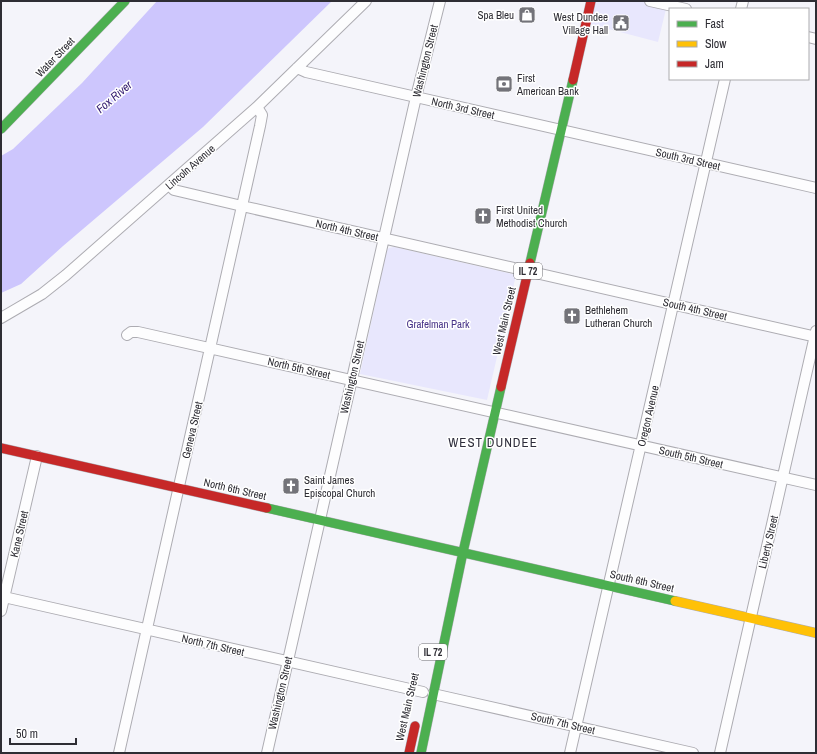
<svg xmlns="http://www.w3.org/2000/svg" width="817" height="754" viewBox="0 0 817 754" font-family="'Archivo Narrow',sans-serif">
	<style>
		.green { fill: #e8e7fd }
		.water { fill: #cdc6fd }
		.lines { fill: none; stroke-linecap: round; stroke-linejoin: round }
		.street-casing { stroke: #adacb2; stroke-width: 12 }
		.fast-casing { stroke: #adacb2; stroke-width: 10 }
		.slow-casing { stroke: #adacb2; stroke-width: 10 }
		.jam-casing { stroke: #adacb2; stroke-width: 10 }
		.street { stroke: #fdfdfe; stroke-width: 10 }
		.fast { stroke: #4caf50; stroke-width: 9 }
		.slow { stroke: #ffc107; stroke-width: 9 }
		.jam { stroke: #c62828; stroke-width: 9 }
		.labels { text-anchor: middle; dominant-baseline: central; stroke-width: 3; stroke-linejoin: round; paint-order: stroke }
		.shield { fill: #fff; stroke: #6d6c71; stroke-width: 1 }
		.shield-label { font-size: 10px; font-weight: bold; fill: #2e2d34 }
		.poi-label { font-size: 11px; fill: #2e2d34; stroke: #fff; text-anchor: start }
		.street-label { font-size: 11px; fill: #2e2d34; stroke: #fff }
		.park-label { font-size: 11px; fill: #473388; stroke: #fff }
		.water-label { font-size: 12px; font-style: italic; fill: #351d71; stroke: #fff }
		.quarter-label { font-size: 13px; letter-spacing: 1px; fill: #2e2d3b; stroke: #fff }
	</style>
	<rect width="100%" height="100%" fill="#f4f4fa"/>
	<path class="green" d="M 591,1 L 647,1 L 667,5 L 658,42 L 586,23 Z
		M 394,247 L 516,275 L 487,400 L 360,374 L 387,250 L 389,248 Z"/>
	<path class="water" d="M 157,1 L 332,1 L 203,127 L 63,246 L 21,284 L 1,293 L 1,156 L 13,149 L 82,83 Z"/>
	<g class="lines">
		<g class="street-casing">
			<path id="street" d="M 650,1 L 686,9
				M 741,9 L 743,1
				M 808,37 L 816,39
				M 297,68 L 306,72 L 816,188
				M 169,185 L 174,190 L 242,206 L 816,337
				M 1,318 L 42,294 L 66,275 L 257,107 L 366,1
				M 127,335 L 131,332 L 138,332 L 816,485
				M 4,597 L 423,692
				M 1,611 L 37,456
				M 433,694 L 693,753
				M 119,753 L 260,126 L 262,115 L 257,107
				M 267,753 L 416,97 L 440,1
				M 570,753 L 725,79
				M 720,753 L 816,331"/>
		</g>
		<g class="fast-casing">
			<path id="fast" d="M 1,129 L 125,1
				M 530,263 L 573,80
				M 267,508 L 675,601
				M 421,753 L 463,552 L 501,387"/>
		</g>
		<g class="slow-casing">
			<path id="slow" d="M 675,601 L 816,633"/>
		</g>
		<g class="jam-casing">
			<path id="jam" d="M 573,80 L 591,1
				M 501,387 L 530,263
				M 1,448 L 267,508
				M 409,753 L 415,726"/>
		</g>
		<use href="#street" class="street"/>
		<use href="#fast" class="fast"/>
		<use href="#slow" class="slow"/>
		<use href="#jam" class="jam"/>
	</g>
	<defs>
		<g id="shop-square" transform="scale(0.9)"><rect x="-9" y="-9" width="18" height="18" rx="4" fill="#737379" stroke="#fff"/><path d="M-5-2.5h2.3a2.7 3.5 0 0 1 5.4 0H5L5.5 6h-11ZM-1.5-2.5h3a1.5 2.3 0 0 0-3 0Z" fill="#fff"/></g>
		<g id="civic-square" transform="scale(0.9)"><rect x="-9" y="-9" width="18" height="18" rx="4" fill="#737379" stroke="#fff"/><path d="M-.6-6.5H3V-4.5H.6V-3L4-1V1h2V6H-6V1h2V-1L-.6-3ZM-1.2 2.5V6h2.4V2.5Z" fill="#fff"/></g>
		<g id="bank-square" transform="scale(0.9)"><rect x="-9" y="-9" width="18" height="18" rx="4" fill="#737379" stroke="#fff"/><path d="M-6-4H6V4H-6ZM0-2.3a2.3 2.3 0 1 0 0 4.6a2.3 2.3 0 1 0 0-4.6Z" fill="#fff"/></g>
		<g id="church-square" transform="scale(0.9)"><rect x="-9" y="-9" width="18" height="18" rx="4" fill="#737379" stroke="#fff"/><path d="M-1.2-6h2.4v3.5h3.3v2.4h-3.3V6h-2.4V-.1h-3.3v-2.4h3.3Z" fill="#fff"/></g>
	</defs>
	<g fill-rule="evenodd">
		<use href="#shop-square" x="527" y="15"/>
		<use href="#civic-square" x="621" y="23"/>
		<use href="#bank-square" x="504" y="84"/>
		<use href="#church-square" x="483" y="216"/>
		<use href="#church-square" x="572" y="316"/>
		<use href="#church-square" x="291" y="486"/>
	</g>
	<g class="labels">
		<g class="shield">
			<rect x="514" y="263" width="28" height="16" rx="3"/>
			<rect x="419" y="644" width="28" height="16" rx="3"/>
		</g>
		<g class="shield-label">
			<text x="528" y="271">IL 72</text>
			<text x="433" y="652">IL 72</text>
		</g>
		<g class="poi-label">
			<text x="514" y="15" text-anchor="end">Spa Bleu</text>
			<text x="608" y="17" text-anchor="end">West Dundee<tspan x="608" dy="13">Village Hall</tspan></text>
			<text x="517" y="78">First<tspan x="517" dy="13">American Bank</tspan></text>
			<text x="496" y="210">First United<tspan x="496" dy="13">Methodist Church</tspan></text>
			<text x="585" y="310">Bethlehem<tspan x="585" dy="13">Lutheran Church</tspan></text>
			<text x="304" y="480">Saint James<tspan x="304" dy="13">Episcopal Church</tspan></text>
		</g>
		<g class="street-label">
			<text transform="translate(55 57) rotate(-46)">Water Street</text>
			<text transform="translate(425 61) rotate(-76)">Washington Street</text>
			<text transform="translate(463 108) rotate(13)">North 3rd Street</text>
			<text transform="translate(688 159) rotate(13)">South 3rd Street</text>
			<text transform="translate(190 167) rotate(-41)">Lincoln Avenue</text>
			<text transform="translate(347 230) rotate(13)">North 4th Street</text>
			<text transform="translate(695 309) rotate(13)">South 4th Street</text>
			<text transform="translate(504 321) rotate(-77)">West Main Street</text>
			<text transform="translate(299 368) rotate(13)">North 5th Street</text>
			<text transform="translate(352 377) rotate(-77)">Washington Street</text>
			<text transform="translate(648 416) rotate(-77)">Oregon Avenue</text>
			<text transform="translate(192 430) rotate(-77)">Geneva Street</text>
			<text transform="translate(691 457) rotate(13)">South 5th Street</text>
			<text transform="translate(235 489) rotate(13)">North 6th Street</text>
			<text transform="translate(19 534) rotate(-77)">Kane Street</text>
			<text transform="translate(768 542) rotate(-77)">Liberty Street</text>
			<text transform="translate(642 581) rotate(13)">South 6th Street</text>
			<text transform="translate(213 645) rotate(13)">North 7th Street</text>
			<text transform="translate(280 693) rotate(-77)">Washington Street</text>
			<text transform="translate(407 707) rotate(-77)">West Main Street</text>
			<text transform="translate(563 723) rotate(13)">South 7th Street</text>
		</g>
		<g class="park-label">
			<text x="438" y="324">Grafelman Park</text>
		</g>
		<g class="water-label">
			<text transform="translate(114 97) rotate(-40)">Fox River</text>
		</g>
		<g class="quarter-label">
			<text x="493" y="442">WEST DUNDEE</text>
		</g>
	</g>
	<rect width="817" height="754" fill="none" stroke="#2e2d34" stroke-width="4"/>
	<rect x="669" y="8" width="140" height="72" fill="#ffffff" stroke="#ababae"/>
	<rect x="677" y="21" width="20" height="6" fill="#4caf50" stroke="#ababae"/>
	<text x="705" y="28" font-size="12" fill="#2e2d34">Fast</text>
	<rect x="677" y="41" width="20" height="6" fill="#ffc107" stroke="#ababae"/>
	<text x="705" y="48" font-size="12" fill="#2e2d34">Slow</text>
	<rect x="677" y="61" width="20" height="6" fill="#c62828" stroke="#ababae"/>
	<text x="705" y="68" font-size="12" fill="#2e2d34">Jam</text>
	<path d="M10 738v6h66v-6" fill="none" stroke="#2e2d34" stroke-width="2"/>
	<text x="16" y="738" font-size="12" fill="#2e2d34" stroke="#ffffff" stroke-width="3" paint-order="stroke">50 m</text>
</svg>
